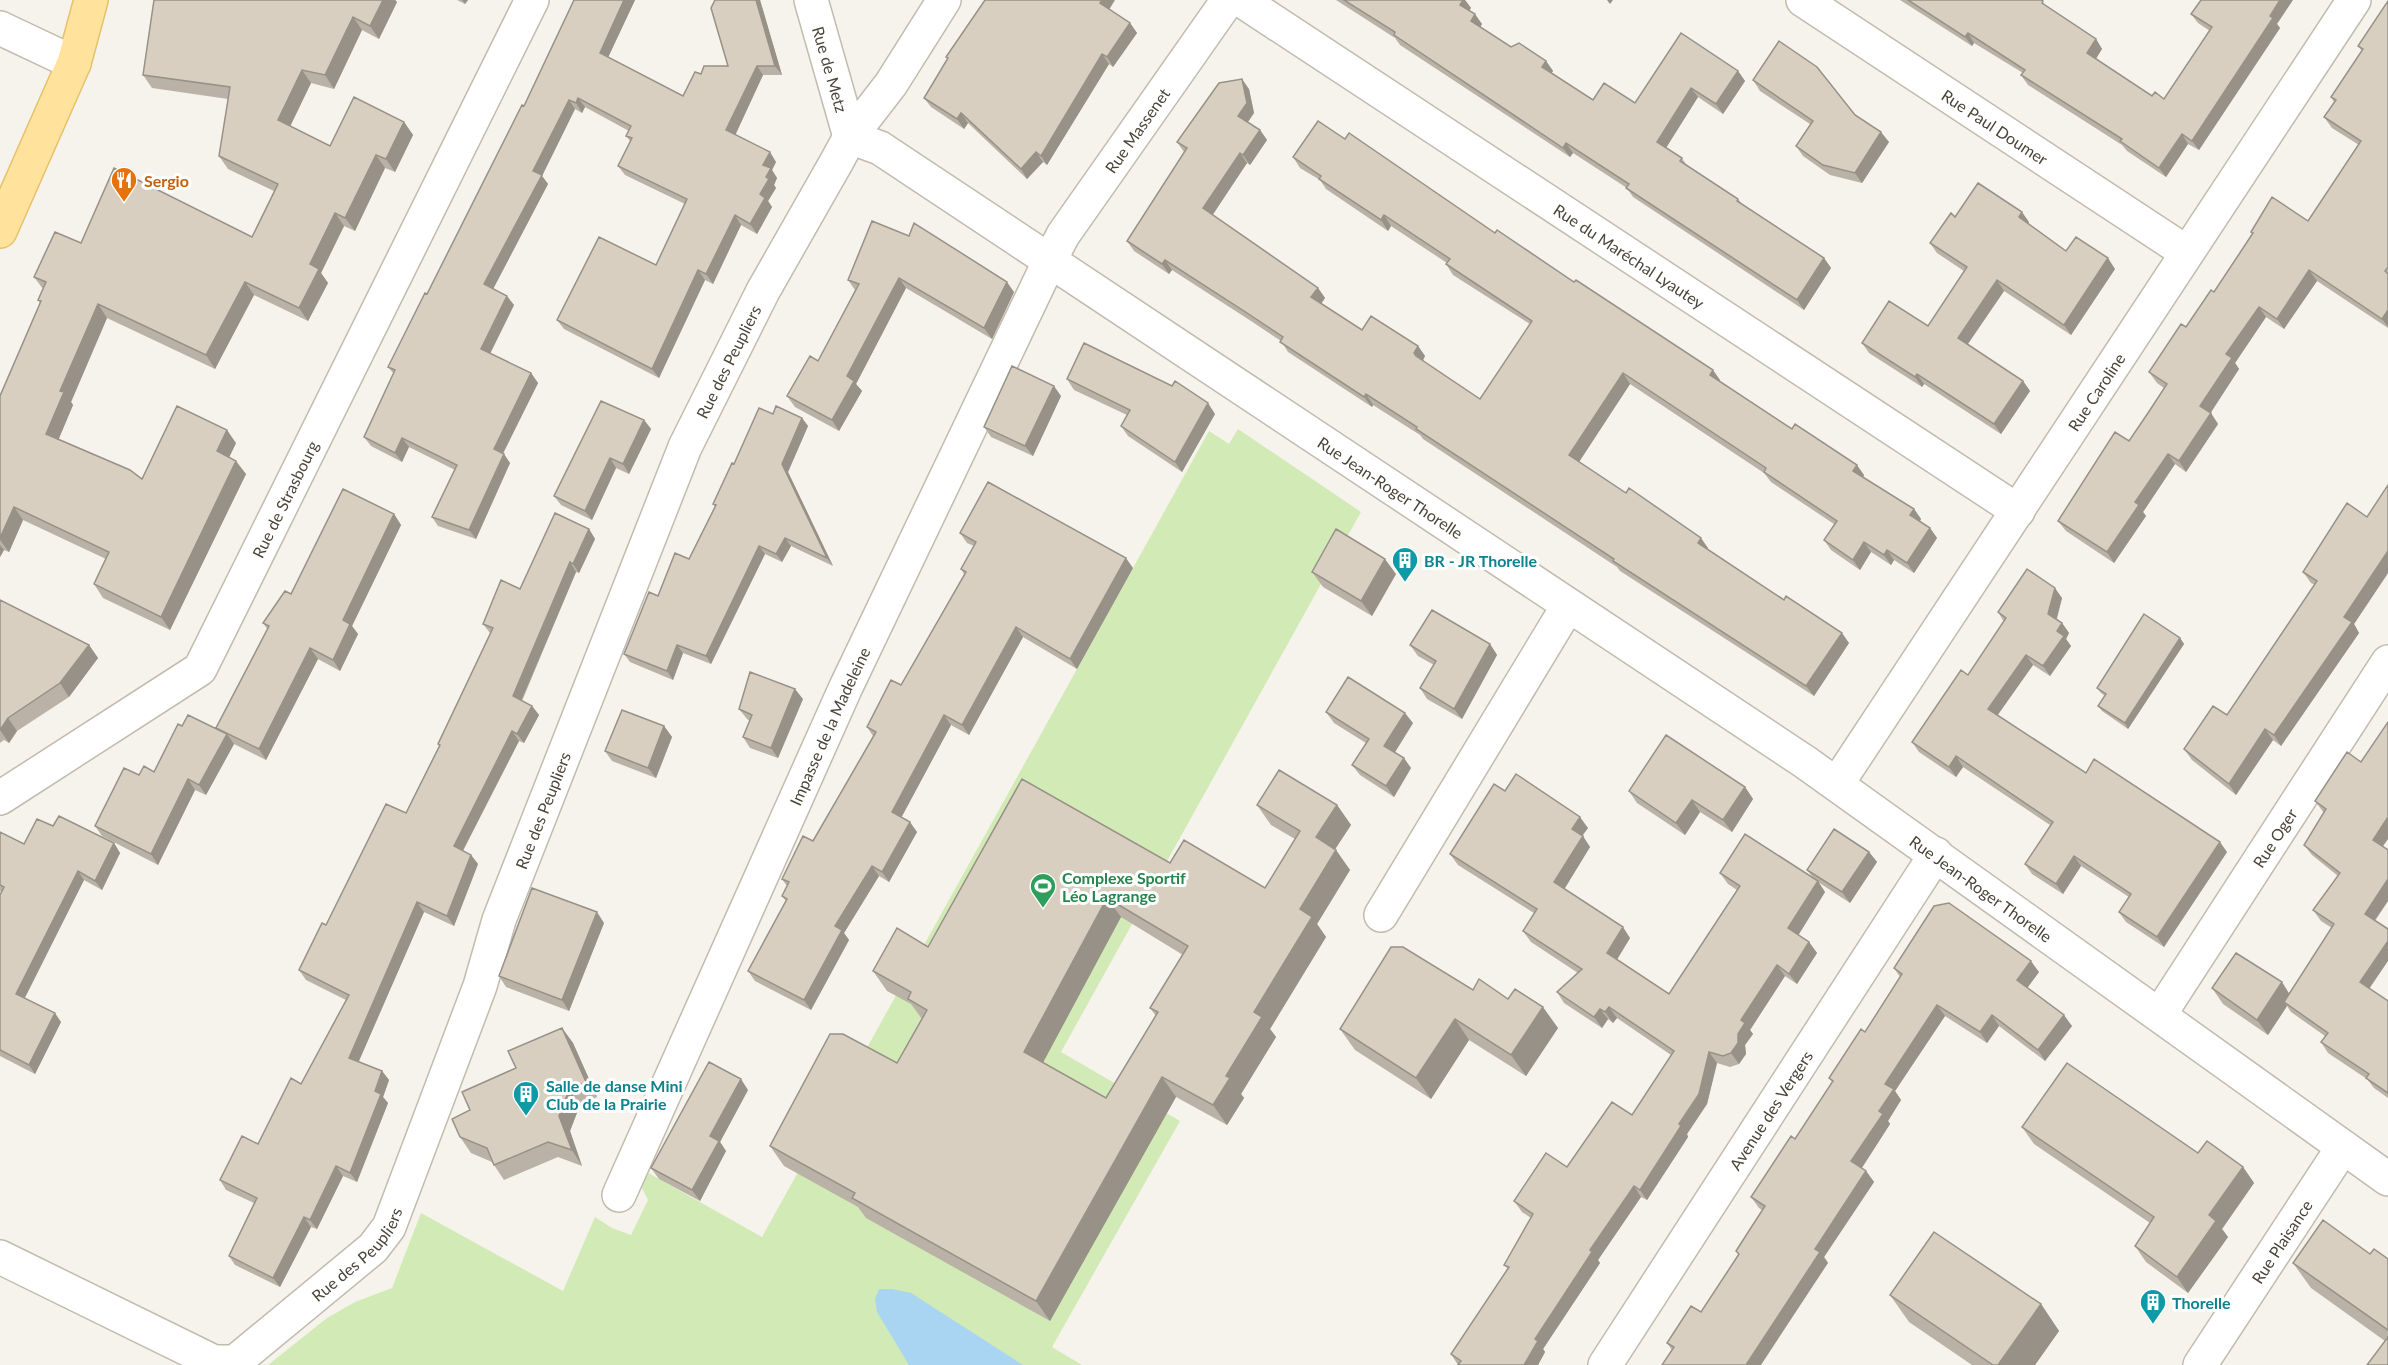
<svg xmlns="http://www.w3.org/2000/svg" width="2388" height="1365" viewBox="0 0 2388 1365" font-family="Lato,sans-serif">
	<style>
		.green { fill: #d2eab5 }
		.water { fill: #a9d4f2 }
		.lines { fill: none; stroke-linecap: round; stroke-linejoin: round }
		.minor-casing { stroke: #c2bbae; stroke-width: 36 }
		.major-casing { stroke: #e6c16a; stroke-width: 36 }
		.minor { stroke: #fff; stroke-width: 33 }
		.major { stroke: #ffe39c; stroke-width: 33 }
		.wall { fill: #bab2a6; fill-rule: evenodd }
		.shaded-wall { fill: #979187 }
		.building { fill: #d8cfc1; stroke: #979187; stroke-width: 1.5; fill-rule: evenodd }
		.labels { text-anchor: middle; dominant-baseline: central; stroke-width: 6; stroke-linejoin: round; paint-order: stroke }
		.street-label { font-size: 16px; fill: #4b4439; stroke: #fff }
		.food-label { font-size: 16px; font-weight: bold; fill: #c56008; stroke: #fff; text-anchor: start }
		.culture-label { font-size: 16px; font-weight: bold; fill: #0d838f; stroke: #fff; text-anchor: start }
		.leisure-label { font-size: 16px; font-weight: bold; fill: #27864d; stroke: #fff; text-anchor: start }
	</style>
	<rect width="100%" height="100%" fill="#f6f3ec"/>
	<path class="green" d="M 1238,429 L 1361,512 L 1061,1052 L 1180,1121 L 1052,1347 L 1082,1365 L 268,1365 L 327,1318 L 355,1302 L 392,1288 L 421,1213 L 563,1291 L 595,1217 L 612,1228 L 631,1235 L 648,1200 L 638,1180 L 643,1170 L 762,1237 L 1209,431 L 1229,444 Z"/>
	<path class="water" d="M 879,1289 L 892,1289 L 911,1293 L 1023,1365 L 909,1365 L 877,1312 L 875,1299 Z"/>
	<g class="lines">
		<g class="minor-casing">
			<g id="minor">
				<path id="s1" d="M 811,0 L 850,137"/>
				<path id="s2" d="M 1241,0 L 2018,511"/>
				<path id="s3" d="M 1803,0 L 2186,252"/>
				<path d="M 0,28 L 74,63"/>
				<path id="s4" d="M 850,137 L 880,148 L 1805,762 L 2388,1179"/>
				<path id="s5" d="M 1837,784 L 2354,0"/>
				<path id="s6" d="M 0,798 L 200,669 L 532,0"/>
				<path d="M 1381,915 L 1568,606"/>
				<path id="s7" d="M 2160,1014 L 2388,662"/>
				<path id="s8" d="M 619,1195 L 845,689 L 1050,260 L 1063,235 L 1228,0"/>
				<path id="s9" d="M 0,1257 L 214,1362 L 235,1362 L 373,1248 L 389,1227 L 480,986 L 499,920 L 685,447 L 763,291 L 837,161 L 850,137 L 891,84 L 944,0"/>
				<path id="s10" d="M 1605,1365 L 1936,854"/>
				<path id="s11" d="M 2200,1365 L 2343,1147"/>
			</g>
		</g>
		<g class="major-casing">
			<path id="major" d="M 0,231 L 74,63 L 91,0"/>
		</g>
		<use href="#minor" class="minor"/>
		<use href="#major" class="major"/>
	</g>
	<path class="wall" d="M 154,0 L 395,0 L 397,2 L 379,39 L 362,30 L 334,89 L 311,83 L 290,126 L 330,146 L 404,122 L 413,135 L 395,172 L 385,168 L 355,231 L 344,226 L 321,273 L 328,283 L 308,321 L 254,295 L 215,369 L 107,318 L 71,402 L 73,405 L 58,440 L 142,479 L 236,443 L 229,457 L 246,474 L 170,630 L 103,598 L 94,584 L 106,559 L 23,520 L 9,552 L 4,550 L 0,557 L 0,396 L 40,303 L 38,300 L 43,289 L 34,277 L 81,243 L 252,237 L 274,191 L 228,169 L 219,156 L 228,99 L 152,88 L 143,75 Z
		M 457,0 L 468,0 L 465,4 Z
		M 574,0 L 635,0 L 608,57 L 683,96 L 701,74 L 728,66 L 760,0 L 782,75 L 763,75 L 735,135 L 776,162 L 772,170 L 777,178 L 774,185 L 776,188 L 768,201 L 772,207 L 757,234 L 741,225 L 713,284 L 705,280 L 659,378 L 564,329 L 557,320 L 656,265 L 685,204 L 625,175 L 618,166 L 630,141 L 626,136 L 629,131 L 585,107 L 582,113 L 575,109 L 542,176 L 548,184 L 493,289 L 514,305 L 490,353 L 531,373 L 538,383 L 503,454 L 510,463 L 476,539 L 438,526 L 432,517 L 455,470 L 409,447 L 402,462 L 371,446 L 364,437 L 394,374 L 388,367 L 427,294 L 524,106 Z
		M 1336,0 L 1465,0 L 1471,8 L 1469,10 L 1482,24 L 1480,27 L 1511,47 L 1546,61 L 1553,71 L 1551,73 L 1593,100 L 1635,103 L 1738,71 L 1745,81 L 1723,114 L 1698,97 L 1666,148 L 1682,158 L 1687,166 L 1738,199 L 1742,204 L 1824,258 L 1831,268 L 1804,310 L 1633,197 L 1627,188 L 1573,153 L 1570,157 L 1400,45 L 1395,38 Z
		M 1900,0 L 2041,0 L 2047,7 L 2096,39 L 2102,49 L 2096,59 L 2152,96 L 2164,99 L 2210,31 L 2198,23 L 2191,14 L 2277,24 L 2280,28 L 2199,150 L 2188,144 L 2166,177 L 2127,151 L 2122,145 L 2028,85 L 2021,75 L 2023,73 L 1974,43 L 1972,46 Z
		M 2388,1 L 2388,328 L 2317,281 L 2284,329 L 2266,317 L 2235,363 L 2239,369 L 2210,413 L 2218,424 L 2186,472 L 2175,464 L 2143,512 L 2146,516 L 2114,563 L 2066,531 L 2058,521 L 2129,441 L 2164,388 L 2157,383 L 2149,372 L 2214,292 L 2252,234 L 2251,232 L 2308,221 L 2359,145 L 2332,128 L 2324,117 L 2334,102 L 2331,97 L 2362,51 L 2358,46 Z
		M 1109,9 L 1130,23 L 1137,33 L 1113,67 L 1109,64 L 1047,165 L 1043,162 L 1027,179 L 968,123 L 964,129 L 931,107 L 924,98 L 948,59 L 946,57 Z
		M 1753,80 L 1855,115 L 1889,142 L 1862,183 L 1830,175 L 1803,156 L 1796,146 L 1810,124 L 1760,91 Z
		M 1249,89 L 1254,113 L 1248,122 L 1260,130 L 1267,140 L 1250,165 L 1247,163 L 1212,215 L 1318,288 L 1325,298 L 1321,303 L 1362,330 L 1418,346 L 1425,356 L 1423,361 L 1480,399 L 1530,324 L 1453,275 L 1446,264 L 1447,263 L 1391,226 L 1388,231 L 1326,189 L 1320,180 L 1300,168 L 1293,157 L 1345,139 L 1495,233 L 1720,380 L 1719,381 L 1792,429 L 1864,475 L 1863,477 L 1914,509 L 1921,519 L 1920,521 L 1930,528 L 1937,538 L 1914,573 L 1894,560 L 1891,565 L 1871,552 L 1860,570 L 1831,550 L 1824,540 L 1834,524 L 1771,482 L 1764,473 L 1630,384 L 1579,462 L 1708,548 L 1707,549 L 1849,643 L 1814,696 L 1620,571 L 1617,567 L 1423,439 L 1420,435 L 1373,405 L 1372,407 L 1288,352 L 1281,341 L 1251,321 L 1172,270 L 1169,274 L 1134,251 L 1127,241 L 1184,152 L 1177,142 Z
		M 1955,217 L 2029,222 L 2028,223 L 2066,251 L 2115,269 L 2071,335 L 2004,291 L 1968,344 L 2023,381 L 2030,391 L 2001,434 L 1924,384 L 1922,387 L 1869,353 L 1862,343 L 1928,326 L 1964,271 L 1937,253 L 1930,243 Z
		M 872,221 L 1014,292 L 992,339 L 906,288 L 856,384 L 862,391 L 839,431 L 795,407 L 787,396 L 818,361 L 855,290 L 848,280 Z
		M 1067,379 L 1215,414 L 1182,472 L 1128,436 L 1121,426 L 1127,415 L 1074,390 Z
		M 1061,396 L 1033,456 L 991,437 L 984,427 Z
		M 802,418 L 808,426 L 788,472 L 833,566 L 791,546 L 782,562 L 765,554 L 711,664 L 683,653 L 673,680 L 630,662 L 624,654 L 658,596 L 689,559 L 715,507 L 713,504 L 734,464 Z
		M 644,420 L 651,429 L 629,474 L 616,468 L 592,520 L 561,505 L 554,496 Z
		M 2388,485 L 2388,573 L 2354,624 L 2359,633 L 2281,746 L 2273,740 L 2236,795 L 2192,760 L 2184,749 L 2227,715 L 2315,585 L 2311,583 L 2303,572 L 2367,517 Z
		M 394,514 L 401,525 L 352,626 L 358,634 L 340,671 L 318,659 L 266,760 L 234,744 L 206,795 L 195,790 L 158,865 L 102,836 L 95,826 L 139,775 L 154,772 L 182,726 L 217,729 L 268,630 L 263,623 L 291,594 Z
		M 589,529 L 595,539 L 579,573 L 576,572 L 522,701 L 532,706 L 539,715 L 524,743 L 519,741 L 463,851 L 471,855 L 478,864 L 454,926 L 424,912 L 358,1062 L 382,1071 L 389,1080 L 383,1097 L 388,1103 L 357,1182 L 343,1176 L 317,1229 L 311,1227 L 280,1287 L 235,1265 L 229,1256 L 254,1203 L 226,1190 L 220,1180 L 258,1144 L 301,1084 L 346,1000 L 306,980 L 299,970 L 326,925 L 406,813 L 439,746 L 438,744 L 490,633 L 483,624 L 520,589 Z
		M 960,533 L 1133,568 L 1077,669 L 1023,637 L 969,735 L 951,725 L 901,817 L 917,832 L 889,882 L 879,876 L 844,933 L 849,940 L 811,1010 L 755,981 L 748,971 L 786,901 L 782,896 L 787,886 L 782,879 L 813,841 L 873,736 L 867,727 L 901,685 L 964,574 L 961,569 L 974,546 L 967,543 Z
		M 1312,572 L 1396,574 L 1372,616 L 1323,587 Z
		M 2062,598 L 2057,619 L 2062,623 L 2069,633 L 2066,639 L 2071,646 L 2050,676 L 2033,665 L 1997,715 L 2086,773 L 2227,852 L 2164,947 L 2126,922 L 2119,912 L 2129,897 L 2081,866 L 2063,894 L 2032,874 L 2025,864 L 2050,825 L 1963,767 L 1956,777 L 1919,752 L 1912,742 L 1968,675 L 2004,622 L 1998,612 Z
		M 0,600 L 89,645 L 98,658 L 69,697 L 17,731 L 9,743 L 4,740 L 0,743 Z
		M 2180,638 L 2184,644 L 2128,729 L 2102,711 L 2098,706 L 2105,696 L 2101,693 L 2097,688 Z
		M 1490,644 L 1497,655 L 1462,719 L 1427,699 L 1420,688 L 1434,665 L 1418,656 L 1410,645 Z
		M 803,699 L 778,758 L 750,748 L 743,737 L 750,721 L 747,719 L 739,709 Z
		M 1326,712 L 1413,723 L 1395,752 L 1411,768 L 1394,797 L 1360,775 L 1352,765 L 1366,743 L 1334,723 Z
		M 2388,722 L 2388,839 L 2383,846 L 2388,850 L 2388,901 L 2375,921 L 2369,988 L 2388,1001 L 2388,1098 L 2374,1088 L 2367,1079 L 2328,1053 L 2321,1042 L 2325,1036 L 2291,1012 L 2287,1006 L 2268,1035 L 2223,1004 L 2212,988 L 2289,993 L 2332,928 L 2321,921 L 2313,910 L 2338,876 L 2312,855 L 2304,845 L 2324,813 L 2315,801 L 2361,762 Z
		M 664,726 L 672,737 L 656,778 L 612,761 L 605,751 Z
		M 1745,787 L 1753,799 L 1732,832 L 1700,812 L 1685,835 L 1637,803 L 1629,791 Z
		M 1505,791 L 1588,828 L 1582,836 L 1590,847 L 1564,889 L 1630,938 L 1617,960 L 1669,994 L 1737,890 L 1728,884 L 1720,873 L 1814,879 L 1807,870 L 1869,852 L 1877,862 L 1850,903 L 1818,882 L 1825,892 L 1798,935 L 1809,942 L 1817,953 L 1797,984 L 1785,976 L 1750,1030 L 1753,1034 L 1745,1045 L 1746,1054 L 1739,1064 L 1730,1067 L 1717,1063 L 1707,1104 L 1687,1134 L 1688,1137 L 1647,1200 L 1641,1197 L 1598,1260 L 1600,1263 L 1543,1349 L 1545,1352 L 1538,1365 L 1458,1365 L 1451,1354 L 1508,1269 L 1504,1265 L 1531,1218 L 1522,1212 L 1514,1201 L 1567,1167 L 1632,1115 L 1671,1055 L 1617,1018 L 1613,1023 L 1608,1019 L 1602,1028 L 1564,1003 L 1557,992 L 1578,973 L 1531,942 L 1523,931 L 1534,913 L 1458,865 L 1450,854 Z
		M 1257,805 L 1337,805 L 1351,825 L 1335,849 L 1350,870 L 1317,924 L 1326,937 L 1270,1029 L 1276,1037 L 1241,1094 L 1244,1098 L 1227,1125 L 1176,1097 L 1050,1321 L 866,1218 L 858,1207 L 784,1166 L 770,1146 L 897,1063 L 922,1019 L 911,1004 L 887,991 L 873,971 L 928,947 L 1170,863 L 1265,888 L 1295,839 L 1271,825 ZM 1121,917 L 1183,955 L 1150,1008 L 1156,1016 L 1106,1098 L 1043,1062 Z
		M 53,826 L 114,843 L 120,853 L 102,890 L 84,880 L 25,998 L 61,1022 L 35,1074 L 0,1056 L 0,895 L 2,892 L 0,891 L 0,832 L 24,844 Z
		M 604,923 L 569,1011 L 506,987 L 499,976 Z
		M 1894,968 L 2039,972 L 2027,988 L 2072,1026 L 2045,1061 L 1999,1026 L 1987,1043 L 1945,1016 L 1895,1091 L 1901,1100 L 1888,1121 L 1890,1124 L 1862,1168 L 1866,1171 L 1874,1182 L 1824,1257 L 1828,1263 L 1672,1350 L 1667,1343 L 1701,1312 L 1739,1255 L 1736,1251 L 1762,1210 L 1759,1208 L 1751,1197 L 1795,1139 L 1832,1082 L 1829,1078 L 1865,1032 L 1900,977 Z
		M 1473,990 L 1508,999 L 1558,1028 L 1526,1076 L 1469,1040 L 1431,1099 L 1355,1050 L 1340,1029 Z
		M 562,1028 L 573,1043 L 597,1097 L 580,1105 L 570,1131 L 582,1166 L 558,1157 L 504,1180 L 492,1162 L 471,1153 L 460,1137 L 470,1110 Z
		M 748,1090 L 720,1142 L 726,1151 L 700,1201 L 659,1179 L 651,1168 Z
		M 2022,1127 L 2198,1153 L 2243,1167 L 2254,1183 L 2222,1229 L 2228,1237 L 2188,1293 L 2146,1262 L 2135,1246 L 2150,1223 L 2034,1144 Z
		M 2370,1254 L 2388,1259 L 2388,1365 L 2385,1341 L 2311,1288 L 2293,1263 Z
		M 1890,1295 L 2041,1304 L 2059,1331 L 2035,1365 L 1972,1365 L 1909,1322 Z"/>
	<path class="shaded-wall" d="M 383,0 L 395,0 L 397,2 L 379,39 L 370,26 Z
		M 462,0 L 468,0 L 465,4 Z
		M 624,0 L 635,0 L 606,62 L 600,53 Z
		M 756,0 L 760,0 L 782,75 L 775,66 Z
		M 1102,0 L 1115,0 L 1107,13 L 1100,3 Z
		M 1463,0 L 1465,0 L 1471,8 L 1467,14 L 1460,5 Z
		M 1607,0 L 1613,0 L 1610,4 Z
		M 2280,0 L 2293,0 L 2277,24 L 2280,28 L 2199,150 L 2192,141 Z
		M 1475,14 L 1482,24 L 1478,31 L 1471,21 Z
		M 353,17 L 362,30 L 334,89 L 325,75 Z
		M 1130,23 L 1137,33 L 1113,67 L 1107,57 Z
		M 1968,33 L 1974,43 L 1972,46 L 1965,37 Z
		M 2096,39 L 2102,49 L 2093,63 L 2087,53 Z
		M 1102,54 L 1109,64 L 1047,165 L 1041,156 Z
		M 1546,61 L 1553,71 L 1549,77 L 1542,67 Z
		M 757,66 L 763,75 L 733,140 L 726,130 Z
		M 302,70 L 311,83 L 287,133 L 278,120 Z
		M 1738,71 L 1745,81 L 1723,114 L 1716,104 Z
		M 1242,79 L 1249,89 L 1254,113 L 1245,126 L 1238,116 Z
		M 1691,88 L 1698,97 L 1664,151 L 1657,142 Z
		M 578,98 L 585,107 L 582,113 L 576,103 Z
		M 569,100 L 575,109 L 542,176 L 548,184 L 491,293 L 484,284 L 533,171 Z
		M 961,113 L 968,123 L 964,129 L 957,119 Z
		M 404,122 L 413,135 L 395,172 L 386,159 Z
		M 1260,130 L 1267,140 L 1250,165 L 1243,155 Z
		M 1881,132 L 1889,142 L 1862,183 L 1855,173 Z
		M 2182,134 L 2188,144 L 2166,177 L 2159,168 Z
		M 1566,143 L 1573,153 L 1570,157 L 1563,148 Z
		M 770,152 L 776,162 L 772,170 L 777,178 L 774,185 L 776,188 L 768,201 L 772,207 L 757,234 L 750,224 L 766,177 L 763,165 Z
		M 1036,152 L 1043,162 L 1027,179 L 1021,169 Z
		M 1240,153 L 1247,163 L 1210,219 L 1203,208 Z
		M 376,155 L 385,168 L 355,231 L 345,218 Z
		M 2022,212 L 2029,222 L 2026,227 L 2019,217 Z
		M 335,213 L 344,226 L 321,273 L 328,283 L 308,321 L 299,308 L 310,264 Z
		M 735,215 L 741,225 L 713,284 L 706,274 Z
		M 1384,215 L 1391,226 L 1388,231 L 1381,220 Z
		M 1824,258 L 1831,268 L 1804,310 L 1797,300 Z
		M 2108,258 L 2115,269 L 2071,335 L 2064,325 Z
		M 1165,260 L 1172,270 L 1169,274 L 1162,264 Z
		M 698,270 L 705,280 L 659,378 L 652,369 Z
		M 2309,270 L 2317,281 L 2284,329 L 2277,319 Z
		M 899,278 L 906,288 L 856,384 L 862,391 L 839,431 L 832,420 L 847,376 Z
		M 1997,280 L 2004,291 L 1965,348 L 1958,338 Z
		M 245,282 L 254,295 L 215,369 L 206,355 Z
		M 1007,282 L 1014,292 L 992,339 L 984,328 Z
		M 1318,288 L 1325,298 L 1319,307 L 1311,297 Z
		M 507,296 L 514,305 L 488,358 L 481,349 Z
		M 98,304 L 107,318 L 71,402 L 73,405 L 55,448 L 46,434 L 60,391 Z
		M 2259,307 L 2266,317 L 2235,363 L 2239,369 L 2208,417 L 2200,406 L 2226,354 Z
		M 2388,310 L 2388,327 L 2382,319 Z
		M 1418,346 L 1425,356 L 1421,363 L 1414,353 Z
		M 1713,370 L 1720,380 L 1717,385 L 1710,375 Z
		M 531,373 L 538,383 L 500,459 L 494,449 Z
		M 1623,373 L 1630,384 L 1577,465 L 1569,455 Z
		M 1917,374 L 1924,384 L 1922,387 L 1915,377 Z
		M 2023,381 L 2030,391 L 2001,434 L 1994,424 Z
		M 1054,386 L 1061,396 L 1033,456 L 1025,446 Z
		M 1366,394 L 1373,405 L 1372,407 L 1364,397 Z
		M 1208,403 L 1215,414 L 1182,472 L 1175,462 Z
		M 2211,413 L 2218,424 L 2186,472 L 2179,461 Z
		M 802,418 L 808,426 L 788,472 L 833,566 L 827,558 L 782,464 Z
		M 644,420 L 651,429 L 629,474 L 623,464 Z
		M 227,430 L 236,443 L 226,464 L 217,451 Z
		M 402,438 L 409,447 L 402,462 L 395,453 Z
		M 504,454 L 510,463 L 476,539 L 469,530 Z
		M 2168,454 L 2175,464 L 2143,512 L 2146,516 L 2114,563 L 2107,552 L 2135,502 Z
		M 610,458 L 616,468 L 592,520 L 585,511 Z
		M 236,461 L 246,474 L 170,630 L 161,617 Z
		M 1857,465 L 1864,475 L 1861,481 L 1853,471 Z
		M 14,507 L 23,520 L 9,552 L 0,540 L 0,538 Z
		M 1914,509 L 1921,519 L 1917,526 L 1910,515 Z
		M 394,514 L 401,525 L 352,626 L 358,634 L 340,671 L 333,660 L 343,620 Z
		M 1930,528 L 1937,538 L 1914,573 L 1907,563 Z
		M 589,529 L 595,539 L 579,573 L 573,564 Z
		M 785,538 L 791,546 L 782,562 L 776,554 Z
		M 1701,538 L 1708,548 L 1705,553 L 1698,543 Z
		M 1864,542 L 1871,552 L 1860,570 L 1853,560 Z
		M 0,545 L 4,550 L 0,557 Z
		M 759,546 L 765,554 L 711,664 L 706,656 Z
		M 1887,550 L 1894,560 L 1891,565 L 1884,555 Z
		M 2388,551 L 2388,573 L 2354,624 L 2359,633 L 2281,746 L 2274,735 L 2344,617 Z
		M 1126,558 L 1133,568 L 1077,669 L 1070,659 Z
		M 1385,559 L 1396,574 L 1372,616 L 1361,601 Z
		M 570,562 L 576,572 L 519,706 L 513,696 Z
		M 2055,588 L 2062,598 L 2055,624 L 2048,614 Z
		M 2062,623 L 2069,633 L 2066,639 L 2071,646 L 2050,676 L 2043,666 L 2057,631 Z
		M 1016,627 L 1023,637 L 969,735 L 962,725 Z
		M 1842,633 L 1849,643 L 1814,696 L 1806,686 Z
		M 2180,638 L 2184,644 L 2128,729 L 2125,723 Z
		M 1490,644 L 1497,655 L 1462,719 L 1454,709 Z
		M 89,645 L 98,658 L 69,697 L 60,683 Z
		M 677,645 L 683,653 L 673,680 L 667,671 Z
		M 310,648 L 318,659 L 266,760 L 259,749 Z
		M 2026,655 L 2033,665 L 1995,719 L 1988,709 Z
		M 795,689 L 803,699 L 778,758 L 771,748 Z
		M 532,706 L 539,715 L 524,743 L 517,734 Z
		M 1405,713 L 1413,723 L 1392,757 L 1384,746 Z
		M 944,715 L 951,725 L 899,822 L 892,812 Z
		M 8,718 L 17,731 L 9,743 L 0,730 Z
		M 664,726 L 672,737 L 656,778 L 648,768 Z
		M 2265,729 L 2273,740 L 2236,795 L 2229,784 Z
		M 512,731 L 519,741 L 460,856 L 454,846 Z
		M 227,734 L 234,744 L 206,795 L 199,785 Z
		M 1956,756 L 1963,767 L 1956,777 L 1949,767 Z
		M 1404,758 L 1411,768 L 1394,797 L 1386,786 Z
		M 188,779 L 195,790 L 158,865 L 151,854 Z
		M 1745,787 L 1753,799 L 1732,832 L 1723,820 Z
		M 1692,800 L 1700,812 L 1685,835 L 1676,823 Z
		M 1337,805 L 1351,825 L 1330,857 L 1316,837 Z
		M 1580,817 L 1588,828 L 1579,840 L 1572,829 Z
		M 2388,817 L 2388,839 L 2380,850 L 2373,840 Z
		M 910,822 L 917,832 L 889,882 L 882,872 Z
		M 1583,836 L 1590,847 L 1562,893 L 1554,882 Z
		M 2220,842 L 2227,852 L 2164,947 L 2157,937 Z
		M 114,843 L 120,853 L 102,890 L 95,881 Z
		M 1336,850 L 1350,870 L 1317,924 L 1326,937 L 1270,1029 L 1276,1037 L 1241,1094 L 1244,1098 L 1227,1125 L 1213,1105 L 1300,909 Z
		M 1869,852 L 1877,862 L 1850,903 L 1842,892 Z
		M 471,855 L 478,864 L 454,926 L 447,916 Z
		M 2074,856 L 2081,866 L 2063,894 L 2056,884 Z
		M 872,866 L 879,876 L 844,933 L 849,940 L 811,1010 L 804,1000 L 835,926 Z
		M 78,871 L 84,880 L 22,1003 L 16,994 Z
		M 2388,879 L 2388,901 L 2372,924 L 2365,914 Z
		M 1818,881 L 1825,892 L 1796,939 L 1788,928 Z
		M 1107,898 L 1121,917 L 1038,1072 L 1024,1052 Z
		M 417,902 L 424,912 L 356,1068 L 349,1058 Z
		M 597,912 L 604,923 L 569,1011 L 562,1000 Z
		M 1623,927 L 1630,938 L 1614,964 L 1607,953 Z
		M 2388,941 L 2388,961 L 2367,992 L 2360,982 Z
		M 1809,942 L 1817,953 L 1797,984 L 1789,974 Z
		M 2031,961 L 2039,972 L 2025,991 L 2017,980 Z
		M 1777,965 L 1785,976 L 1750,1030 L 1753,1034 L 1745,1045 L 1746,1054 L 1739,1064 L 1731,1053 L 1741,1020 Z
		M 2282,982 L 2292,998 L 2284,1002 L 2287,1006 L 2268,1035 L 2257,1020 Z
		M 1937,1005 L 1945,1016 L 1895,1091 L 1901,1100 L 1888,1121 L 1890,1124 L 1859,1172 L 1851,1161 L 1879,1111 L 1885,1084 Z
		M 1543,1007 L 1558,1028 L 1526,1076 L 1511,1055 Z
		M 1609,1007 L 1617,1018 L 1613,1023 L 1605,1012 Z
		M 1600,1009 L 1608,1019 L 1602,1028 L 1594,1017 Z
		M 55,1013 L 61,1022 L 35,1074 L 29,1065 Z
		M 1992,1015 L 1999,1026 L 1987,1043 L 1980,1032 Z
		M 2064,1015 L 2072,1026 L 2045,1061 L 2038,1050 Z
		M 1455,1019 L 1469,1040 L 1431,1099 L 1416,1078 Z
		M 562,1028 L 573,1043 L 597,1097 L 586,1082 Z
		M 1709,1052 L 1717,1063 L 1707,1104 L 1687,1134 L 1688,1137 L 1647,1200 L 1640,1190 L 1679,1124 Z
		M 382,1071 L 389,1080 L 383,1097 L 388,1103 L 357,1182 L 350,1173 L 375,1091 Z
		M 1162,1077 L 1176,1097 L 1050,1321 L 1036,1301 Z
		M 741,1079 L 748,1090 L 720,1142 L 726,1151 L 700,1201 L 692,1190 L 710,1136 Z
		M 569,1090 L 580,1105 L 570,1131 L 582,1166 L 572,1150 L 559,1116 Z
		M 336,1166 L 343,1176 L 317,1229 L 310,1220 Z
		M 2243,1167 L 2254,1183 L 2222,1229 L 2228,1237 L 2188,1293 L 2177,1277 L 2209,1215 Z
		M 1866,1171 L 1874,1182 L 1824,1257 L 1828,1263 L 1761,1365 L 1746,1365 L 1815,1249 Z
		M 1634,1186 L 1641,1197 L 1598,1260 L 1600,1263 L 1543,1349 L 1545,1352 L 1538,1365 L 1524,1365 L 1535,1339 L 1590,1250 Z
		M 304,1217 L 311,1227 L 280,1287 L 273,1278 Z
		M 2041,1304 L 2059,1331 L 2035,1365 L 1998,1365 Z"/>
	<path class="building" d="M 154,0 L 383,0 L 370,26 L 353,17 L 325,75 L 302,70 L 278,120 L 330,146 L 354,97 L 404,122 L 386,159 L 376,155 L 345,218 L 335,213 L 310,264 L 319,269 L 299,308 L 245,282 L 206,355 L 98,304 L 60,391 L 64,392 L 46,434 L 130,470 L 142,479 L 177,406 L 227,430 L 217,451 L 236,461 L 161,617 L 94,584 L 109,552 L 14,507 L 0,538 L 0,396 L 41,301 L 38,300 L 46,282 L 34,277 L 55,232 L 81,243 L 114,168 L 252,237 L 278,184 L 219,156 L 230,87 L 143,75 Z
		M 574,0 L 624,0 L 600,53 L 683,96 L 695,72 L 701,74 L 704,66 L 728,66 L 711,8 L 715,0 L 756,0 L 775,66 L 757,66 L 726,130 L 770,152 L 763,165 L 771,168 L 766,177 L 769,179 L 760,194 L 765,198 L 750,224 L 735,215 L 706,274 L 698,270 L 652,369 L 557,320 L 599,237 L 656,265 L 687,199 L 618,166 L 632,138 L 626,136 L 631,126 L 578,98 L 576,103 L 569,100 L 533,171 L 542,175 L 484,284 L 507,296 L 481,349 L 531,373 L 494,449 L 504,454 L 469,530 L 432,517 L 457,465 L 402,438 L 395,453 L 364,437 L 395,370 L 388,367 L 425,293 L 427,294 L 522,105 L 524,106 Z
		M 985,0 L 1102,0 L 1100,3 L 1130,23 L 1107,57 L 1102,54 L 1041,156 L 1036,152 L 1021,169 L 961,113 L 957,119 L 924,98 L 948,58 L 946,57 Z
		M 1344,0 L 1463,0 L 1460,5 L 1475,14 L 1471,21 L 1511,47 L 1519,43 L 1546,61 L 1542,67 L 1593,100 L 1604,83 L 1635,103 L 1681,33 L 1738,71 L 1716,104 L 1691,88 L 1657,142 L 1682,158 L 1680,161 L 1738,199 L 1737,201 L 1824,258 L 1797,300 L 1626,188 L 1629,184 L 1566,143 L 1563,148 L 1394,35 L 1395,32 Z
		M 1908,0 L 2041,0 L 2043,1 L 2042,3 L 2096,39 L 2087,53 L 2152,96 L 2155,92 L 2164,99 L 2212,27 L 2191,14 L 2201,0 L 2280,0 L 2270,16 L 2273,18 L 2192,141 L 2182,134 L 2159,168 L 2120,141 L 2122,139 L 2021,75 L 2025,70 L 1968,33 L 1965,37 Z
		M 2388,1 L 2388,267 L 2385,271 L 2388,274 L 2388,310 L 2382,319 L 2309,270 L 2277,319 L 2259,307 L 2226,354 L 2232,358 L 2200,406 L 2211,413 L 2179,461 L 2168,454 L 2135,502 L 2139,505 L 2107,552 L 2058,521 L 2115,432 L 2129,441 L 2148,413 L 2167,384 L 2149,372 L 2181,324 L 2186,327 L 2211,290 L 2214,292 L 2253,233 L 2251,232 L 2272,197 L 2308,221 L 2361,141 L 2324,117 L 2336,100 L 2331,97 L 2363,49 L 2358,46 Z
		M 1779,41 L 1817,67 L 1855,115 L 1881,132 L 1855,173 L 1823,165 L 1796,146 L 1813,121 L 1753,80 Z
		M 1242,79 L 1247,103 L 1238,116 L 1260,130 L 1243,155 L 1240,153 L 1203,208 L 1318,288 L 1311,297 L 1362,330 L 1371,316 L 1418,346 L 1414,353 L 1416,356 L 1480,399 L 1532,321 L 1446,264 L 1450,259 L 1384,215 L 1381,220 L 1319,179 L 1321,176 L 1293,157 L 1318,121 L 1345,139 L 1349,133 L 1495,233 L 1497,230 L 1574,282 L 1576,280 L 1713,370 L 1710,375 L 1792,429 L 1795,424 L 1857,465 L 1853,471 L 1914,509 L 1910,515 L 1930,528 L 1907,563 L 1887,550 L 1884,555 L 1864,542 L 1853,560 L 1824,540 L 1837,521 L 1764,472 L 1766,468 L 1623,373 L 1569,455 L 1626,493 L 1629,488 L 1701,538 L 1698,543 L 1784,600 L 1786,596 L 1842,633 L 1806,686 L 1613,561 L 1614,559 L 1416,429 L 1417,427 L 1366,394 L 1364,397 L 1280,342 L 1283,337 L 1244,311 L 1165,260 L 1162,264 L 1127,241 L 1187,148 L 1177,142 L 1219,83 Z
		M 1978,183 L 2022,212 L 2019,217 L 2066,251 L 2076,237 L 2108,258 L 2064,325 L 1997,280 L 1958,338 L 2023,381 L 1994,424 L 1917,374 L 1915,377 L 1862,343 L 1889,301 L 1928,326 L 1967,267 L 1930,243 L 1951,213 L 1955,217 Z
		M 872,221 L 909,236 L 914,223 L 1007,282 L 984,328 L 899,278 L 847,376 L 854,381 L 832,420 L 787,396 L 810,356 L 818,361 L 859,284 L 848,280 Z
		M 1084,343 L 1172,386 L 1175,381 L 1208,403 L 1175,462 L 1121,426 L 1130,410 L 1067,379 Z
		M 1012,366 L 1054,386 L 1025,446 L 984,427 Z
		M 601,401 L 644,420 L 623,464 L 610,458 L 585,511 L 554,496 Z
		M 776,406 L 802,418 L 782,464 L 827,558 L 785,538 L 776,554 L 759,546 L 706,656 L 677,645 L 667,671 L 624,654 L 649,592 L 658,596 L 675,553 L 689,559 L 716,505 L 713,504 L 732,463 L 734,464 L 759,408 L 773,414 Z
		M 988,482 L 1126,558 L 1070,659 L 1016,627 L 962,725 L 944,715 L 892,812 L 910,822 L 882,872 L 872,866 L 835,926 L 842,930 L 804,1000 L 748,971 L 787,899 L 782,896 L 789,882 L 782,879 L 803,836 L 813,841 L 876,732 L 867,727 L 891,680 L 901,685 L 966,572 L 961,569 L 976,542 L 960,533 Z
		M 2388,485 L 2388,551 L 2344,617 L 2352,622 L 2274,735 L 2265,729 L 2229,784 L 2184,749 L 2213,706 L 2227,715 L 2317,581 L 2303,572 L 2347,503 L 2367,517 Z
		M 343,489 L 394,514 L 343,620 L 350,624 L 333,660 L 310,648 L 259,749 L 216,728 L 269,626 L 263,623 L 285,591 L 291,594 Z
		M 555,513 L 589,529 L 573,564 L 570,562 L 513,696 L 532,706 L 517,734 L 512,731 L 454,846 L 471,855 L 447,916 L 417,902 L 349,1058 L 382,1071 L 375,1091 L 381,1094 L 350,1173 L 336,1166 L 310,1220 L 304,1217 L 273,1278 L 229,1256 L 257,1198 L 220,1180 L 242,1136 L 258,1144 L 291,1078 L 301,1084 L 349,995 L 299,970 L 322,923 L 326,925 L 386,804 L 406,813 L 440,745 L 438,744 L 493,628 L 483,624 L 501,580 L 520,589 Z
		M 1336,529 L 1385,559 L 1361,601 L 1312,572 Z
		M 2027,569 L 2055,588 L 2048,614 L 2062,623 L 2057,631 L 2064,636 L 2043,666 L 2026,655 L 1988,709 L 2086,773 L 2094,759 L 2220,842 L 2157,937 L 2119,912 L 2131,894 L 2074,856 L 2056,884 L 2025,864 L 2053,822 L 1956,756 L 1949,767 L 1912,742 L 1961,670 L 1968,675 L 2006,618 L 1998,612 Z
		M 0,600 L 89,645 L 60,683 L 8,718 L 0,730 Z
		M 1432,610 L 1490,644 L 1454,709 L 1420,688 L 1436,661 L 1410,645 Z
		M 2144,614 L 2180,638 L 2125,723 L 2098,706 L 2106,694 L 2097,688 Z
		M 750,672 L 795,689 L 771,748 L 743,737 L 752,715 L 739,709 Z
		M 1348,677 L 1405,713 L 1384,746 L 1404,758 L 1386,786 L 1352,765 L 1369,739 L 1326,712 Z
		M 622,710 L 664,726 L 648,768 L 605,751 Z
		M 188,715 L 227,734 L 199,785 L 188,779 L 151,854 L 95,826 L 124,768 L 139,775 L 144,766 L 154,772 L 178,724 L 182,726 Z
		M 2388,722 L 2388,817 L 2373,840 L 2388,850 L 2388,879 L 2365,914 L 2388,929 L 2388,941 L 2360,982 L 2388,1001 L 2388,1093 L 2366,1078 L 2369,1074 L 2321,1042 L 2328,1033 L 2284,1002 L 2334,924 L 2313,910 L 2340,873 L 2304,845 L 2326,809 L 2315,801 L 2347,752 L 2361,762 Z
		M 1666,735 L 1745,787 L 1723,820 L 1692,800 L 1676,823 L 1629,791 Z
		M 1279,770 L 1337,805 L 1316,837 L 1336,850 L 1300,909 L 1312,917 L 1254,1012 L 1262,1017 L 1226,1076 L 1230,1078 L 1213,1105 L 1162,1077 L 1036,1301 L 852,1198 L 855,1193 L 770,1146 L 830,1034 L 843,1034 L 897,1063 L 927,1010 L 908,999 L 911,992 L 873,971 L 897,928 L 928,947 L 1022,779 L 1170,863 L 1184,840 L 1265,888 L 1300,831 L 1257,805 ZM 1107,898 L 1188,946 L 1150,1008 L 1158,1012 L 1106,1098 L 1024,1052 Z
		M 1516,774 L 1580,817 L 1572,829 L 1583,836 L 1554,882 L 1623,927 L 1607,953 L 1669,994 L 1740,886 L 1720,873 L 1745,834 L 1818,881 L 1788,928 L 1809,942 L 1789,974 L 1777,965 L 1741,1020 L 1745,1023 L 1738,1034 L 1738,1043 L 1731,1053 L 1723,1056 L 1709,1052 L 1699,1094 L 1679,1124 L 1681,1126 L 1640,1190 L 1634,1186 L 1590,1250 L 1592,1252 L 1535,1339 L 1538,1341 L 1524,1365 L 1458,1365 L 1461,1361 L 1451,1354 L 1509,1267 L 1504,1265 L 1533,1214 L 1514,1201 L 1546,1153 L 1567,1167 L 1612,1102 L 1632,1115 L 1674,1051 L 1609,1007 L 1605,1012 L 1600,1009 L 1594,1017 L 1557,992 L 1582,969 L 1523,931 L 1537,909 L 1450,854 L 1494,784 L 1505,791 Z
		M 59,816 L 114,843 L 95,881 L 78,871 L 16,994 L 55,1013 L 29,1065 L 0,1050 L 0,895 L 4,887 L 0,885 L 0,832 L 24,844 L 37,819 L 53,826 Z
		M 1834,829 L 1869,852 L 1842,892 L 1807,870 Z
		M 532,888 L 597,912 L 562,1000 L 499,976 Z
		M 1949,903 L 2031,961 L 2017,980 L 2064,1015 L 2038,1050 L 1992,1015 L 1980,1032 L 1937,1005 L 1885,1084 L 1894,1089 L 1879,1111 L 1883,1114 L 1851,1161 L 1866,1171 L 1815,1249 L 1820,1252 L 1746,1365 L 1662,1365 L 1674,1347 L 1667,1343 L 1691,1306 L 1701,1312 L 1739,1254 L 1736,1251 L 1765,1206 L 1751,1197 L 1791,1136 L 1795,1139 L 1833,1081 L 1829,1078 L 1861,1029 L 1865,1032 L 1902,974 L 1894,968 L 1934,906 Z
		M 1391,947 L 1403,947 L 1473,990 L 1479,979 L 1508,999 L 1515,989 L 1543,1007 L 1511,1055 L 1455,1019 L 1416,1078 L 1340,1029 Z
		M 2236,953 L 2282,982 L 2257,1020 L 2212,988 Z
		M 562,1028 L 586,1082 L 569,1090 L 559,1116 L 572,1150 L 548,1142 L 494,1165 L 487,1148 L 460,1137 L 452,1119 L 470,1110 L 462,1092 L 516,1068 L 508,1051 Z
		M 709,1062 L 741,1079 L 710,1136 L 719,1141 L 692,1190 L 651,1168 Z
		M 2067,1063 L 2198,1153 L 2207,1141 L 2243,1167 L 2209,1215 L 2216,1221 L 2177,1277 L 2135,1246 L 2154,1217 L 2022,1127 Z
		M 2323,1220 L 2370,1254 L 2374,1249 L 2388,1259 L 2388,1330 L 2293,1263 Z
		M 1934,1232 L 2041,1304 L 1998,1365 L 1993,1365 L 1890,1295 Z
		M 2388,1337 L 2388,1365 L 2367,1365 Z"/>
	<defs>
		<g id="restaurant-pin" transform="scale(1.35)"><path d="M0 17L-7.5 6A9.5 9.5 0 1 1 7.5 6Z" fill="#e8710a" stroke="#fff"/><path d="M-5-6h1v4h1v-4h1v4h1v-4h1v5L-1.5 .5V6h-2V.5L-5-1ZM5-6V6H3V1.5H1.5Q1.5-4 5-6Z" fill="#fff"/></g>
		<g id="building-pin" transform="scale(1.35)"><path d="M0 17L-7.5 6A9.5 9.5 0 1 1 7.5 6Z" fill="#0f9aa8" stroke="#fff"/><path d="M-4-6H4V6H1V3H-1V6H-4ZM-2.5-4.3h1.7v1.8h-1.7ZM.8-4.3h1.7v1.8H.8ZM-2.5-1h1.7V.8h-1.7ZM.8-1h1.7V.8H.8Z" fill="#fff"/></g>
		<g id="stadium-pin" transform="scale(1.35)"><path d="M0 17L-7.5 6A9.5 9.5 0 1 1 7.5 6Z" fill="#2e9e5b" stroke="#fff"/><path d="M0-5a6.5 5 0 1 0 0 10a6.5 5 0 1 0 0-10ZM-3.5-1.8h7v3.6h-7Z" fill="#fff"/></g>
	</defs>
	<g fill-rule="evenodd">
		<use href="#restaurant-pin" x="124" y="180"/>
		<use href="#building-pin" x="1405" y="560"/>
		<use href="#stadium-pin" x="1043" y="886"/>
		<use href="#building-pin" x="526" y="1094"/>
		<use href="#building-pin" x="2153" y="1302"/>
	</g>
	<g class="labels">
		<g class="street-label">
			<text stroke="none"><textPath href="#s1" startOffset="72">Rue de Metz</textPath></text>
			<text stroke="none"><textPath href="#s3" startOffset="230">Rue Paul Doumer</textPath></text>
			<text stroke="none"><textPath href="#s8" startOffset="1186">Rue Massenet</textPath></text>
			<text stroke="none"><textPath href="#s2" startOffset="465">Rue du Maréchal Lyautey</textPath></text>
			<text stroke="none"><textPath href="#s9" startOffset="1395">Rue des Peupliers</textPath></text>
			<text stroke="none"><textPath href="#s5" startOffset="470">Rue Caroline</textPath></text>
			<text stroke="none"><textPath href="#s4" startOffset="645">Rue Jean-Roger Thorelle</textPath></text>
			<text stroke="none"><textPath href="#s6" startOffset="428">Rue de Strasbourg</textPath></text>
			<text stroke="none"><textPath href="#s8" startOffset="514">Impasse de la Madeleine</textPath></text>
			<text stroke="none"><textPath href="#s9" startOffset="909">Rue des Peupliers</textPath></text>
			<text stroke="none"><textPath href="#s7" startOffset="210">Rue Oger</textPath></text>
			<text stroke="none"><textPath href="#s4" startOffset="1359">Rue Jean-Roger Thorelle</textPath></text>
			<text stroke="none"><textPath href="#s10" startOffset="304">Avenue des Vergers</textPath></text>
			<text stroke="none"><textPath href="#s11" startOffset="148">Rue Plaisance</textPath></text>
			<text stroke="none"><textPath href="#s9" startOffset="423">Rue des Peupliers</textPath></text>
		</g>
		<g class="food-label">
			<text x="144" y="180">Sergio</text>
		</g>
		<g class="culture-label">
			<text x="1424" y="560">BR - JR Thorelle</text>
			<text x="546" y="1085">Salle de danse Mini<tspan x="546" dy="18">Club de la Prairie</tspan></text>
			<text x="2172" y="1302">Thorelle</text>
		</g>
		<g class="leisure-label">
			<text x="1062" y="877">Complexe Sportif<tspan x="1062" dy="18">Léo Lagrange</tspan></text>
		</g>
	</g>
</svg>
